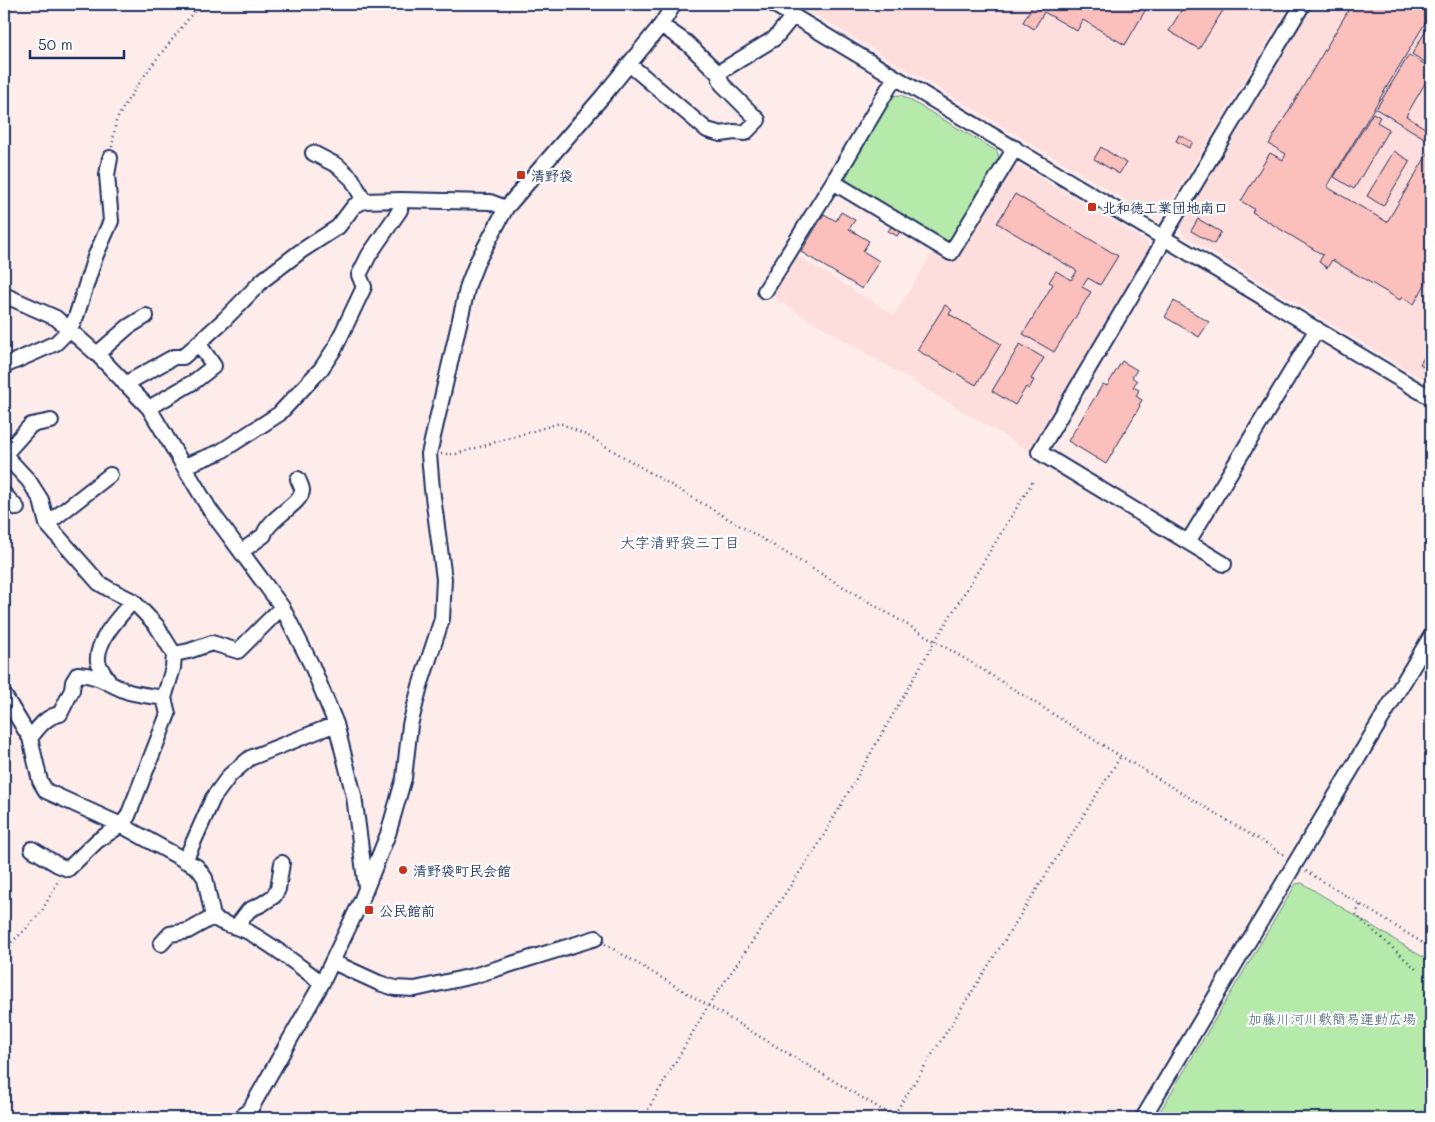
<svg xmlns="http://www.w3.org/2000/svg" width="1435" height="1122" viewBox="0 0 1435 1122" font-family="Mali,'Klee One',sans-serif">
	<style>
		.built { fill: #fddedd }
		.green { fill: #b6eaab; stroke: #688c84 }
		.building { fill: #fbbfbc; stroke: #1b2f5e }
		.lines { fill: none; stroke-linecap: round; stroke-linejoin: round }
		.minor-casing { stroke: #1b2f5e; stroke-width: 18 }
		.path { stroke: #1b2f5e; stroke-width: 2.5; stroke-dasharray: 1 4; stroke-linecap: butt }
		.minor { stroke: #fff; stroke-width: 14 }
		.poi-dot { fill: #c8321e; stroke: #fff; stroke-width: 2 }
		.labels { text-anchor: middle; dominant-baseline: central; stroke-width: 4.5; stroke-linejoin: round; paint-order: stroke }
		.poi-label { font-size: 14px; font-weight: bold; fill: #1b2f5e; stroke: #fff; text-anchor: start }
		.park-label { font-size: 14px; fill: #425e71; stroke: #fff }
		.neighbourhood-label { font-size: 15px; fill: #1b2f5e; stroke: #fff }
	</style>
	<rect width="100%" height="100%" fill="#feeceb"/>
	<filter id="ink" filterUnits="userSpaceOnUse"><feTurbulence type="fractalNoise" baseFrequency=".02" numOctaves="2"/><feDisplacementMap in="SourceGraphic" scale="10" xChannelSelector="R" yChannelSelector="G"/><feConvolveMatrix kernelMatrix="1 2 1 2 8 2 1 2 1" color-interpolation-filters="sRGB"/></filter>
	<g filter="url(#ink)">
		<path class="built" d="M 812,4 L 1290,4 L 1163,215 L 1154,217 L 808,10 Z
			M 1314,4 L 1431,4 L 1431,384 L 1184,235 L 1180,227 Z
			M 1017,164 L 1147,242 L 1150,251 L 1031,452 L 777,300 L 773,290 L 794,254 L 894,315 L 935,249 L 956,261 L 1011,167 Z"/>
		<path class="green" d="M 901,95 L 997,151 L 1000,161 L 952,240 L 945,242 L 848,185 L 845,173 L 890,96 Z
			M 1302,883 L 1431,962 L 1431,1118 L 1156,1118 L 1296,884 Z"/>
		<path class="building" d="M 1030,4 L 1149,4 L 1125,45 L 1083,20 L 1077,31 L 1044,12 L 1034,29 L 1023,22 L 1033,5 Z
			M 1185,4 L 1227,4 L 1199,49 L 1169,31 Z
			M 1352,4 L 1431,4 L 1431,13 L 1327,187 L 1387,222 L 1431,148 L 1431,274 L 1414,304 L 1402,297 L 1400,300 L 1332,260 L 1327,268 L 1319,262 L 1323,255 L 1252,212 L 1254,209 L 1241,201 L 1270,153 L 1283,160 L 1286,154 L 1269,144 Z
			M 1431,22 L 1431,66 L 1412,54 Z
			M 1409,55 L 1431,68 L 1431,73 L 1406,116 L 1431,132 L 1431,142 L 1376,109 Z
			M 1373,113 L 1380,117 L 1377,122 L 1389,129 L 1354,189 L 1334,177 Z
			M 1179,135 L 1193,142 L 1189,148 L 1176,141 Z
			M 1101,147 L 1126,163 L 1119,174 L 1094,159 Z
			M 1394,151 L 1410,161 L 1383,206 L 1367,196 Z
			M 1015,194 L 1118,256 L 1100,285 L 1088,278 L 1082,287 L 1091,292 L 1054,352 L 1023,334 L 1053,284 L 1049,282 L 1056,271 L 1071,280 L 1077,271 L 997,223 Z
			M 841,212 L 855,220 L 849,229 L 869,241 L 863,251 L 879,261 L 862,289 L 801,252 L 824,214 L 836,221 Z
			M 1198,219 L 1221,232 L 1214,244 L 1191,231 Z
			M 894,223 L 902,228 L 897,236 L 888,231 Z
			M 1174,301 L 1209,322 L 1199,337 L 1165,317 Z
			M 945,305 L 952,310 L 949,314 L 1001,344 L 976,385 L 917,350 Z
			M 1020,344 L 1044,358 L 1031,379 L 1034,380 L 1029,389 L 1026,387 L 1015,405 L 992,391 Z
			M 1431,346 L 1431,371 L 1420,364 Z
			M 1122,361 L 1137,370 L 1132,377 L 1137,381 L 1133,387 L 1139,390 L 1136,396 L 1142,400 L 1139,405 L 1140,406 L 1106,464 L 1068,441 L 1103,384 L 1107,386 Z"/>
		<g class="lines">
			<g class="minor-casing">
				<path id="minor" d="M 773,4 L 1431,398
					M 629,64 L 707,130 L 721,134 L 734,132 L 745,133 L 758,120 L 722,84 L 718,73 L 687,43 L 661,25
					M 718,73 L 775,38 L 793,16
					M 313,153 L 338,166 L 352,179 L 364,201
					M 833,182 L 951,253 L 1015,148
					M 765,291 L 833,182 L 895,77
					M 4,295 L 56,318 L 97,354 L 149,408 L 210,510 L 282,607 L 312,666 L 336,724 L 354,796 L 366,887
					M 97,354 L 128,327 L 146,316
					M 4,366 L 56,343 L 69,330 L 76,317 L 95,257 L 111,221 L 107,175 L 110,158
					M 125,384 L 174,357 L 183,357 L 224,320 L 263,280 L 301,251 L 338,227 L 354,206 L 364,201 L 400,200
					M 149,408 L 195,381 L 214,366 L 198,343
					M 4,454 L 29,481 L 41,500 L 47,524 L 99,583 L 109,589 L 133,601 L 156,625 L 174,654 L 173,668 L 164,698 L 168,714 L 128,816 L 121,825 L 97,841 L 68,869 L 58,865 L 32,849
					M 5,454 L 31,425 L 51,421
					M 184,466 L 220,452 L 279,414 L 321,369 L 335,348 L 364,287 L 359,275 L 369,255 L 400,210 L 400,200 L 490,202 L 506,208
					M 4,494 L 17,508
					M 47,524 L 110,475
					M 1188,542 L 1317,329
					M 241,552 L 264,535 C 267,519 303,503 302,490 C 302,487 299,482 298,479
					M 1224,564 L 1039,452 L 1159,249 L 1163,237 L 1303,4
					M 174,654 L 189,651 L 212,643 L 238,651 L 282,607
					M 109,682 C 106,676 99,668 98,661 C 96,640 120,616 133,601
					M 4,695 L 30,738 L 40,781 L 46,791 L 121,825 L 197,867 L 205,878 L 213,917 C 224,926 239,926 252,934 C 277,948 299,966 322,983
					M 30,738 C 38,728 46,716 60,714 L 72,690 L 73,682 L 78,674 C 100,675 111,686 129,692 C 140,695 153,696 164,698
					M 185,861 L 213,798 L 230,775 L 250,758 L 336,724
					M 236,927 L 249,910 L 262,904 L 274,896 L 278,889 L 282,863
					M 161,944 L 170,934 L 188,931 L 213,917
					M 333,962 L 379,983 L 395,988 L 415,989 L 473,976 L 596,938
					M 241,1118 L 251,1108 L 322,983 L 361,901 L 388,834 L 404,778 L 410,725 L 420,686 L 442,619 L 444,579 L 432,489 L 429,454 L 468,285 L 477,262 L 506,208 L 603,96 L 661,25 L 674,4
					M 1143,1118 L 1431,636"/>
			</g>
			<path class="path" d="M 112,147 L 116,121 L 127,101 L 152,65 L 200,4
				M 441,454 L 456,454 L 560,423 L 590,437 L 972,663 L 1099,743 L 1286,856
				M 1306,871 L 1431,948
				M 1360,905 L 1356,914 L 1357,916 L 1416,969
				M 605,944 L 896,1118
				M 4,949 L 25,930 L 42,911 L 59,879
				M 260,1114 L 268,1118
				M 643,1118 L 708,1006 L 817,847 L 935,641 L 1033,481
				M 892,1118 L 1121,756"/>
			<use href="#minor" class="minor"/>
		</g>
	</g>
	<g class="poi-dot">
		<rect x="516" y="170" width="10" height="10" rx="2.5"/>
		<rect x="1087" y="202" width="10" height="10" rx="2.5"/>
		<circle cx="403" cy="870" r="5"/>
		<rect x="364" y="905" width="10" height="10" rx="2.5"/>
	</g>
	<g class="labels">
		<g class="poi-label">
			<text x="531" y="175">清野袋</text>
			<text x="1102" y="207">北和徳工業団地南口</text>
			<text x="413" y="870">清野袋町民会館</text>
			<text x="379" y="910">公民館前</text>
		</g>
		<g class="park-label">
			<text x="1332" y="1018">加藤川河川敷簡易運動広場</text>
		</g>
		<g class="neighbourhood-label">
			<text x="680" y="542">大字清野袋三丁目</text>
		</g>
	</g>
	<rect width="1435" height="1122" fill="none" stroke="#fff" stroke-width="20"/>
	<rect x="10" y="10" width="1415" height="1102" fill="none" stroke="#1b2f5e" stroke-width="2" filter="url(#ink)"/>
	<path d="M30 50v8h94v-8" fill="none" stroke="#1b2f5e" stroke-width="2.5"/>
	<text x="38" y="50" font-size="15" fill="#1b2f5e" stroke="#ffffff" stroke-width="4" paint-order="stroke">50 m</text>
</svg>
